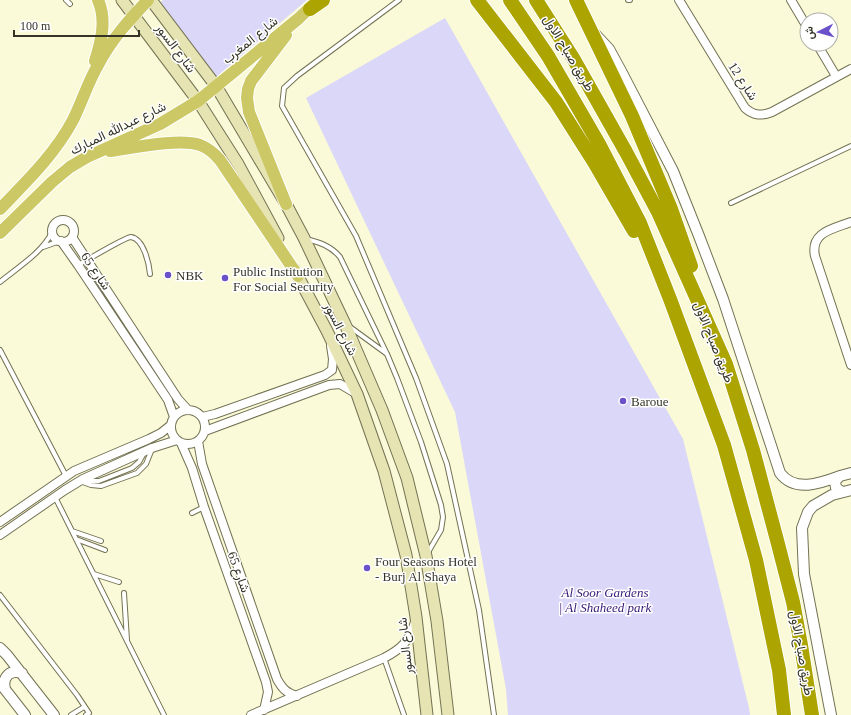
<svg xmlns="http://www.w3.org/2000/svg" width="851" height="715" viewBox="0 0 851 715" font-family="'Times New Roman',Vazirmatn,serif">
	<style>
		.green { fill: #dad7f8 }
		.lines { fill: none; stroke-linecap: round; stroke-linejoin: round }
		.service-casing { stroke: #737254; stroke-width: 6 }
		.minor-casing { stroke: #737254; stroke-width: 10 }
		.tertiary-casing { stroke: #737254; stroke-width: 12 }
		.secondary-casing { stroke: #737254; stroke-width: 13 }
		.primary-casing { stroke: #fff; stroke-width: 14 }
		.motorway-casing { stroke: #fff; stroke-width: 16 }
		.service { stroke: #fff; stroke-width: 4 }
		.minor { stroke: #fff; stroke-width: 8 }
		.tertiary { stroke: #fff; stroke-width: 10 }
		.secondary { stroke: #e6e4b2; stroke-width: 11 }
		.primary { stroke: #cdc866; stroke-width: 12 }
		.motorway { stroke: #aca400; stroke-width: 14 }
		.poi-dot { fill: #6a50c9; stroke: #fff; stroke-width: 1.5 }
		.labels { text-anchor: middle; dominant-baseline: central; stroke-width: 3; stroke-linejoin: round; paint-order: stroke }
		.street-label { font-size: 13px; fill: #343326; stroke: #fff }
		.poi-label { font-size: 13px; fill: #343326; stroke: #fff; text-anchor: start }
		.park-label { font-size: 13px; font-style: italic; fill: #341776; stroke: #fff }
	</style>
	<rect width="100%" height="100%" fill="#fafad8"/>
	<path class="green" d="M 163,0 L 307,0 L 215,78 L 159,4 Z
		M 445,18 L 683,439 L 749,708 L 750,715 L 508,715 L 506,689 L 455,412 L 306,98 Z"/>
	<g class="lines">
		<g class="service-casing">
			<path id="service" d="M 66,0 L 70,4
				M 399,0 L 297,76 L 284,88 L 282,106 L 356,236 L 416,378 L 447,464 L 479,610 L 494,715
				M 628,0 L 630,0
				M 731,203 L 851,146
				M 306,239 C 319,242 331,246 340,257 L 387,354 L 397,378 L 421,442 L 441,505 L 443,517 L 441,530 L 427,554
				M 43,247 L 60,241
				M 78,265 C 86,261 125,237 131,237 C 144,239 149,264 150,274
				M 0,282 C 17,268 43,252 52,232
				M 350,327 L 387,354
				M 0,350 L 66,476
				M 85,480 L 92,481 L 99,481 L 132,468 L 139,462 L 144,453
				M 80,481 L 91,485 L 101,486 L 137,473 L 146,464 L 152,449
				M 55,497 L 164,715
				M 192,513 L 204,507
				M 72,531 L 101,541
				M 76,539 L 105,550
				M 94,574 L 119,582
				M 124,593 L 127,640
				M 0,595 L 77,695 L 89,713 L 86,715
				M 384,658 L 404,715
				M 71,715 L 84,707"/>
		</g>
		<g class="minor-casing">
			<path id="minor" d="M 679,0 L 745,108 C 754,116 762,116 772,112 L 851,69
				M 791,0 L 807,27
				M 817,44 L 836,76
				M52 231a11 11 0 1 1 22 0a11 11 0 1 1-22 0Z
				M 851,222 C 833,229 810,232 815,256 L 851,365
				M 72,237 L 178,399 L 188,410
				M 61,241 L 78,265 L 168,400 L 174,417
				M171 427a17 17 0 1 1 34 0a17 17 0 1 1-34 0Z
				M 202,417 L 215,414 L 325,375 L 332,370 L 333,359 L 331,346
				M 205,431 L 329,385 L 340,384 L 357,394
				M 198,441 L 202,464 L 277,679 C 282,688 286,693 297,696
				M 181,443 L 192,468 L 204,507 L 266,682 L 268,692 L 264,710
				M 0,522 L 74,471 L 149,439 L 161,433 L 171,425
				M 0,535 L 65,490 L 83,479 L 152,448 L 177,440
				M 251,715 L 384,658 C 401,649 409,642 415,622"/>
		</g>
		<g class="tertiary-casing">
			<path id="tertiary" d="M 595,34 L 609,49 L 621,71 L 673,171 L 699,236 L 723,299 L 780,473 C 795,493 821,483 840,476
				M 842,492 L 836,488 L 835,481 L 840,476 L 851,473
				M 0,648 L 7,655 L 54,715
				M 0,683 L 25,715
				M 5,689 C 2,677 10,669 22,673
				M 831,715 L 804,574 L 802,528 L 808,512 L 813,506 L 832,495 L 851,490"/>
		</g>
		<g class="secondary-casing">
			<path id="secondary" d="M 122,0 L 198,101 L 238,164 L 278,238
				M 151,0 L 216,86 L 286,204 L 304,238 L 345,324 L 382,410 L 407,478 L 426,556 L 437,621 L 448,715
				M 294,269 L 327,331 L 357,394 L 384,471 L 406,555 L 416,617 L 427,715"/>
		</g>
		<g class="primary-casing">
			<path id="primary" d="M 95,61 C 101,42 107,20 98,0
				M 110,151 C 132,148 179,138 200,145 C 208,148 214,153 220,160 L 298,276
				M 286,204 L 249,112 L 247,98 L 248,89 L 251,81 L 286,35
				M 0,209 C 27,181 55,154 73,120 C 82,102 88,82 98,65 C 111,40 129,20 148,0
				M 0,233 L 52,182 L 70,167 L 87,157 L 160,124 L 198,101 L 298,19 L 316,2"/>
		</g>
		<g class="motorway-casing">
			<path id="motorway" d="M 477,0 L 556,102 L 594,162 L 634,231
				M 510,0 L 548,56 L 599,144 L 640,223 L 670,299 L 724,445 L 756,560 L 779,670 L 784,715
				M 536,0 L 573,58 L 626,152 L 658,212 L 726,364 L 753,450 L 778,544 L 793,602 L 801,645 L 812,715
				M 576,0 L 632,116 L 671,209 L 691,266
				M 310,9 L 323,0"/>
		</g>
		<use href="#service" class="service"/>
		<use href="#minor" class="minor"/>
		<use href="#tertiary" class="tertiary"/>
		<use href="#secondary" class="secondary"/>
		<use href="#primary" class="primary"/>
		<use href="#motorway" class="motorway"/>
	</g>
	<g class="poi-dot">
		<circle cx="168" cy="275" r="4"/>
		<circle cx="225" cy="278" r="4"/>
		<circle cx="623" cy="401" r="4"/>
		<circle cx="367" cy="568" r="4"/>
	</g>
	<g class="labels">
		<g class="street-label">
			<text transform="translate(250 40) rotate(-39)">شارع المغرب</text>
			<text transform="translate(176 48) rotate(53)">شارع السور</text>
			<text transform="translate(569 53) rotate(59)">طريق صباح الاول</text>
			<text transform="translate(743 81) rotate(57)">شارع 12</text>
			<text transform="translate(118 128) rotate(-26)">شارع عبدالله المبارك</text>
			<text transform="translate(96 271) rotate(56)">شارع 65</text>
			<text transform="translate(341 329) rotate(63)">شارع السور</text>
			<text transform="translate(714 342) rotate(68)">طريق صباح الاول</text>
			<text transform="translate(239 572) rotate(70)">شارع 65</text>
			<text transform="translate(405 646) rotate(-96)">شارع السور</text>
			<text transform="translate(802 653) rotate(80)">طريق صباح الاول</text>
		</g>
		<g class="poi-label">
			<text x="233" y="271">Public Institution<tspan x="233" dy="15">For Social Security</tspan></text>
			<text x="176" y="275">NBK</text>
			<text x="631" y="401">Baroue</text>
			<text x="375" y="561">Four Seasons Hotel<tspan x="375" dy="15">- Burj Al Shaya</tspan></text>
		</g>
		<g class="park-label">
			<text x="605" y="592">Al Soor Gardens<tspan x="605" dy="15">| Al Shaheed park</tspan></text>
		</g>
	</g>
	<g transform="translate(819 32) rotate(264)"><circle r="19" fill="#ffffff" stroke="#aeada8"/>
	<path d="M0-3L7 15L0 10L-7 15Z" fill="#6a50c9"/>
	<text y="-6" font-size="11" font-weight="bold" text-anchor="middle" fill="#343326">ش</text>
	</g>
	<path d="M14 30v6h125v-6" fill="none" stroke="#343326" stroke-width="2"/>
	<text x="20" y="30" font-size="12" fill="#343326" stroke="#ffffff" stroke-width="3" paint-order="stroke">100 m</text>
</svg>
